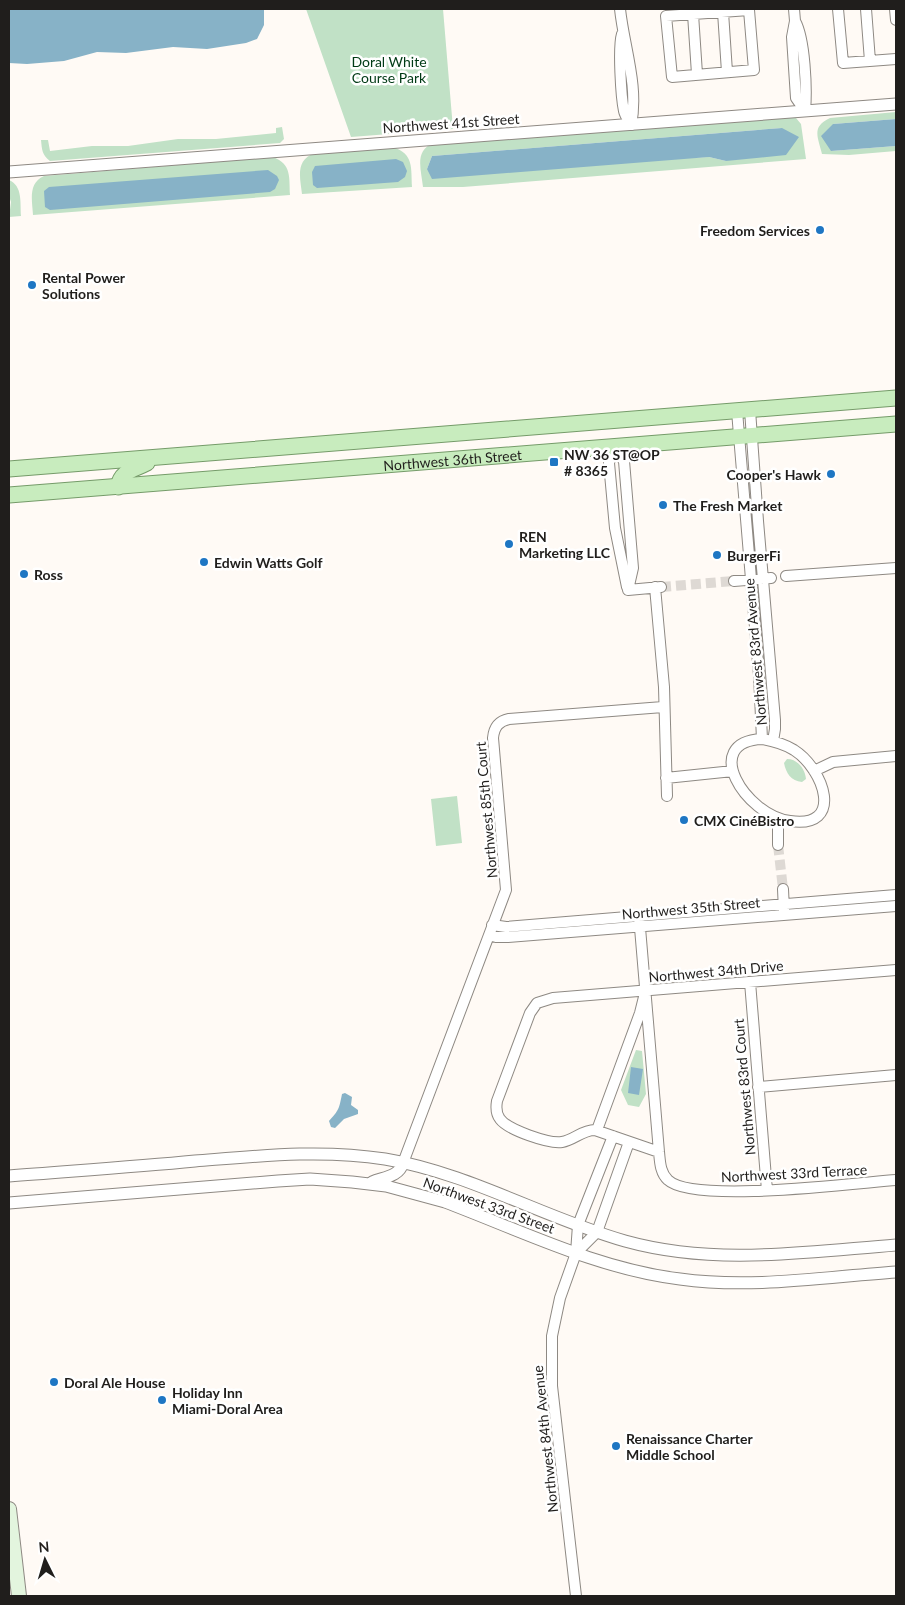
<svg xmlns="http://www.w3.org/2000/svg" width="905" height="1605" viewBox="0 0 905 1605" font-family="Lato,sans-serif">
	<style>
		.green { fill: #c1e1c6; fill-rule: evenodd }
		.water { fill: #87b2c7 }
		.lines { fill: none; stroke-linecap: round; stroke-linejoin: round }
		.minor-tunnel { stroke: #ded9d4; stroke-width: 10; stroke-dasharray: 10 5; stroke-linecap: butt }
		.minor-casing { stroke: #8e8983; stroke-width: 12 }
		.tertiary-casing { stroke: #8e8983; stroke-width: 13 }
		.secondary-casing { stroke: #8e8983; stroke-width: 16 }
		.primary-casing { stroke: #759b69; stroke-width: 17 }
		.minor { stroke: #fff; stroke-width: 10 }
		.tertiary { stroke: #fff; stroke-width: 11 }
		.secondary { stroke: #e3f5de; stroke-width: 14 }
		.primary { stroke: #c8ecbe; stroke-width: 15 }
		.poi-dot { fill: #1e76c3; stroke: #fff; stroke-width: 2 }
		.labels { text-anchor: middle; dominant-baseline: central; stroke-width: 5; stroke-linejoin: round; paint-order: stroke }
		.park-label { font-size: 14px; fill: #003a15; stroke: #fff }
		.street-label { font-size: 14px; fill: #201e1c; stroke: #fff }
		.poi-label { font-size: 14px; font-weight: bold; fill: #201e1c; stroke: #fff; text-anchor: start }
	</style>
	<rect width="100%" height="100%" fill="#fffaf5"/>
	<path class="green" d="M 306,9 L 443,9 L 453,129 L 351,137 Z
		M 896,112 L 896,119 L 833,124 L 831,151 L 896,146 L 896,151 L 849,155 L 822,154 C 818,137 811,127 830,118 Z
		M 787,116 L 796,118 L 801,124 L 806,159 L 463,187 L 423,187 C 421,169 414,150 434,143 ZM 782,128 L 726,161 L 709,157 L 427,169 L 432,156 Z
		M 282,127 L 284,139 L 280,143 L 50,161 C 42,155 42,150 41,140 L 48,140 L 50,151 L 92,146 L 128,146 L 178,139 L 216,139 L 276,133 L 276,128 Z
		M 393,147 C 414,154 411,168 412,187 L 302,194 C 300,177 295,160 315,153 Z
		M 273,157 C 292,164 289,178 290,195 L 33,215 C 32,200 28,183 44,176 Z
		M 9,180 C 23,186 20,203 21,216 L 9,217 L 11,202 L 9,196 Z
		M 787,759 C 797,759 805,768 806,779 L 802,782 C 791,781 786,773 784,763 Z
		M 457,796 L 462,843 L 436,846 L 431,799 Z
		M 636,1050 L 642,1051 L 646,1094 L 639,1107 L 628,1105 L 621,1090 Z"/>
	<path class="water" d="M 9,9 L 264,9 L 264,25 L 257,39 L 246,43 L 207,49 L 173,47 L 126,53 L 97,52 L 64,61 L 27,64 L 9,63 Z
		M 896,119 L 896,146 L 831,151 L 821,136 L 833,124 Z
		M 782,128 L 799,137 L 786,155 L 726,161 L 709,157 L 432,179 L 427,169 L 432,156 Z
		M 396,159 L 403,162 L 407,171 L 405,177 L 398,182 L 317,188 L 313,185 L 312,172 L 315,166 Z
		M 268,170 L 277,176 L 279,180 L 275,189 L 270,192 L 50,210 L 45,207 L 44,191 L 49,187 Z
		M 631,1067 L 643,1069 L 639,1095 L 628,1093 Z
		M 345,1093 L 352,1097 L 351,1105 L 358,1110 L 358,1114 L 344,1119 L 335,1128 L 331,1127 L 329,1121 C 339,1110 339,1109 342,1094 Z"/>
	<g class="lines">
		<path class="minor-tunnel" d="M 661,587 L 734,581
			M 778,845 L 783,889"/>
		<g class="minor-casing">
			<path id="minor" d="M 620,9 C 624,47 639,86 631,125
				M 794,9 L 795,21 L 792,37 L 796,98 L 805,111
				M 838,9 L 843,63 L 896,59
				M 866,9 L 870,61
				M 895,9 L 896,20
				M 749,10 L 754,70 L 672,77 L 666,16 Z
				M 723,12 L 727,72
				M 693,14 L 697,74
				M 795,21 C 805,39 807,89 805,111
				M 622,34 C 618,47 621,97 624,111 C 625,116 629,121 631,125
				M 750,410 L 758,521 L 775,720 L 775,729 L 773,741
				M 737,411 L 759,675 L 762,739
				M 614,447 L 624,461 L 633,568 L 628,590
				M 614,447 L 609,463 L 615,528 L 627,587
				M 786,576 L 896,568
				M 734,581 L 771,578
				M 655,587 L 664,687 L 667,796
				M 628,590 L 661,587
				M 762,739 C 773,741 784,744 794,750 C 824,769 845,829 790,821 C 745,815 700,742 762,739 Z
				M 814,771 L 833,762 L 896,756
				M 666,778 L 733,771
				M 778,845 L 778,818
				M 783,889 L 784,911
				M 639,916 L 659,1152 C 660,1161 660,1173 668,1180 C 693,1204 856,1183 896,1180
				M 492,925 L 506,927 L 896,895
				M 489,935 L 496,937 L 508,937 L 896,906
				M 750,982 L 767,1190
				M 758,1087 L 896,1075
				M 597,1130 L 640,1013 L 644,997
				M 659,1152 L 595,1130 C 582,1130 574,1140 562,1142 C 549,1144 508,1130 500,1119 C 496,1114 496,1107 497,1101 L 530,1013 L 537,1003 L 553,998 L 896,970
				M 403,1163 L 506,890 L 493,738 C 494,727 499,721 509,719 L 663,707
				M 576,1253 L 597,1232 L 629,1142
				M 576,1596 L 552,1386 L 552,1336 L 560,1298 L 576,1253 L 578,1225 L 613,1136"/>
		</g>
		<g class="tertiary-casing">
			<path id="tertiary" d="M 9,172 L 896,104
				M 9,1176 C 71,1171 133,1167 195,1161 C 258,1156 321,1149 385,1159 C 469,1173 544,1218 625,1241 C 715,1266 805,1252 896,1245
				M 372,1182 C 384,1177 399,1177 403,1163
				M 9,1203 L 278,1181 L 310,1179 L 352,1182 L 386,1186 L 445,1202 C 522,1231 598,1269 680,1279 C 751,1289 825,1277 896,1272"/>
		</g>
		<g class="secondary-casing">
			<path id="secondary" d="M 9,1509 L 19,1596"/>
		</g>
		<g class="primary-casing">
			<g id="primary">
				<path d="M 9,469 L 896,398"/>
				<path d="M 118,487 C 121,470 134,470 147,463"/>
				<path id="s1" d="M 9,495 L 896,424"/>
			</g>
		</g>
		<use href="#minor" class="minor"/>
		<use href="#tertiary" class="tertiary"/>
		<use href="#secondary" class="secondary"/>
		<use href="#primary" class="primary"/>
	</g>
	<g class="poi-dot">
		<circle cx="820" cy="230" r="5"/>
		<circle cx="32" cy="285" r="5"/>
		<rect x="549" y="457" width="10" height="10" rx="2.5"/>
		<circle cx="831" cy="474" r="5"/>
		<circle cx="663" cy="505" r="5"/>
		<circle cx="509" cy="544" r="5"/>
		<circle cx="717" cy="555" r="5"/>
		<circle cx="204" cy="562" r="5"/>
		<circle cx="24" cy="574" r="5"/>
		<circle cx="684" cy="820" r="5"/>
		<circle cx="54" cy="1382" r="5"/>
		<circle cx="162" cy="1400" r="5"/>
		<circle cx="616" cy="1446" r="5"/>
	</g>
	<g class="labels">
		<g class="park-label">
			<text x="389" y="61">Doral White<tspan x="389" dy="16">Course Park</tspan></text>
		</g>
		<g class="street-label">
			<text transform="translate(451 123) rotate(-4)">Northwest 41st Street</text>
			<text stroke="none"><textPath href="#s1" startOffset="445">Northwest 36th Street</textPath></text>
			<text transform="translate(755 652) rotate(-95)">Northwest 83rd Avenue</text>
			<text transform="translate(486 810) rotate(-95)">Northwest 85th Court</text>
			<text transform="translate(691 908) rotate(-5)">Northwest 35th Street</text>
			<text transform="translate(716 971) rotate(-5)">Northwest 34th Drive</text>
			<text transform="translate(744 1087) rotate(-95)">Northwest 83rd Court</text>
			<text transform="translate(794 1173) rotate(-3)">Northwest 33rd Terrace</text>
			<text transform="translate(489 1205) rotate(20)">Northwest 33rd Street</text>
			<text transform="translate(545 1439) rotate(-96)">Northwest 84th Avenue</text>
		</g>
		<g class="poi-label">
			<text x="810" y="230" text-anchor="end">Freedom Services</text>
			<text x="42" y="277">Rental Power<tspan x="42" dy="16">Solutions</tspan></text>
			<text x="564" y="454">NW 36 ST@OP<tspan x="564" dy="16"># 8365</tspan></text>
			<text x="821" y="474" text-anchor="end">Cooper's Hawk</text>
			<text x="673" y="505">The Fresh Market</text>
			<text x="519" y="536">REN<tspan x="519" dy="16">Marketing LLC</tspan></text>
			<text x="727" y="555">BurgerFi</text>
			<text x="214" y="562">Edwin Watts Golf</text>
			<text x="34" y="574">Ross</text>
			<text x="694" y="820">CMX CinéBistro</text>
			<text x="64" y="1382">Doral Ale House</text>
			<text x="172" y="1392">Holiday Inn<tspan x="172" dy="16">Miami-Doral Area</tspan></text>
			<text x="626" y="1438">Renaissance Charter<tspan x="626" dy="16">Middle School</tspan></text>
		</g>
	</g>
	<rect width="905" height="1605" fill="none" stroke="#201e1c" stroke-width="20"/>
	<g transform="translate(45 1560) rotate(355)" stroke="#ffffff" stroke-width="4" paint-order="stroke">
	<path d="M0-4L9 19L0 12L-9 19Z" fill="#201e1c"/>
	<text y="-8" font-size="14" font-weight="bold" text-anchor="middle" fill="#201e1c">N</text>
	</g>
</svg>
